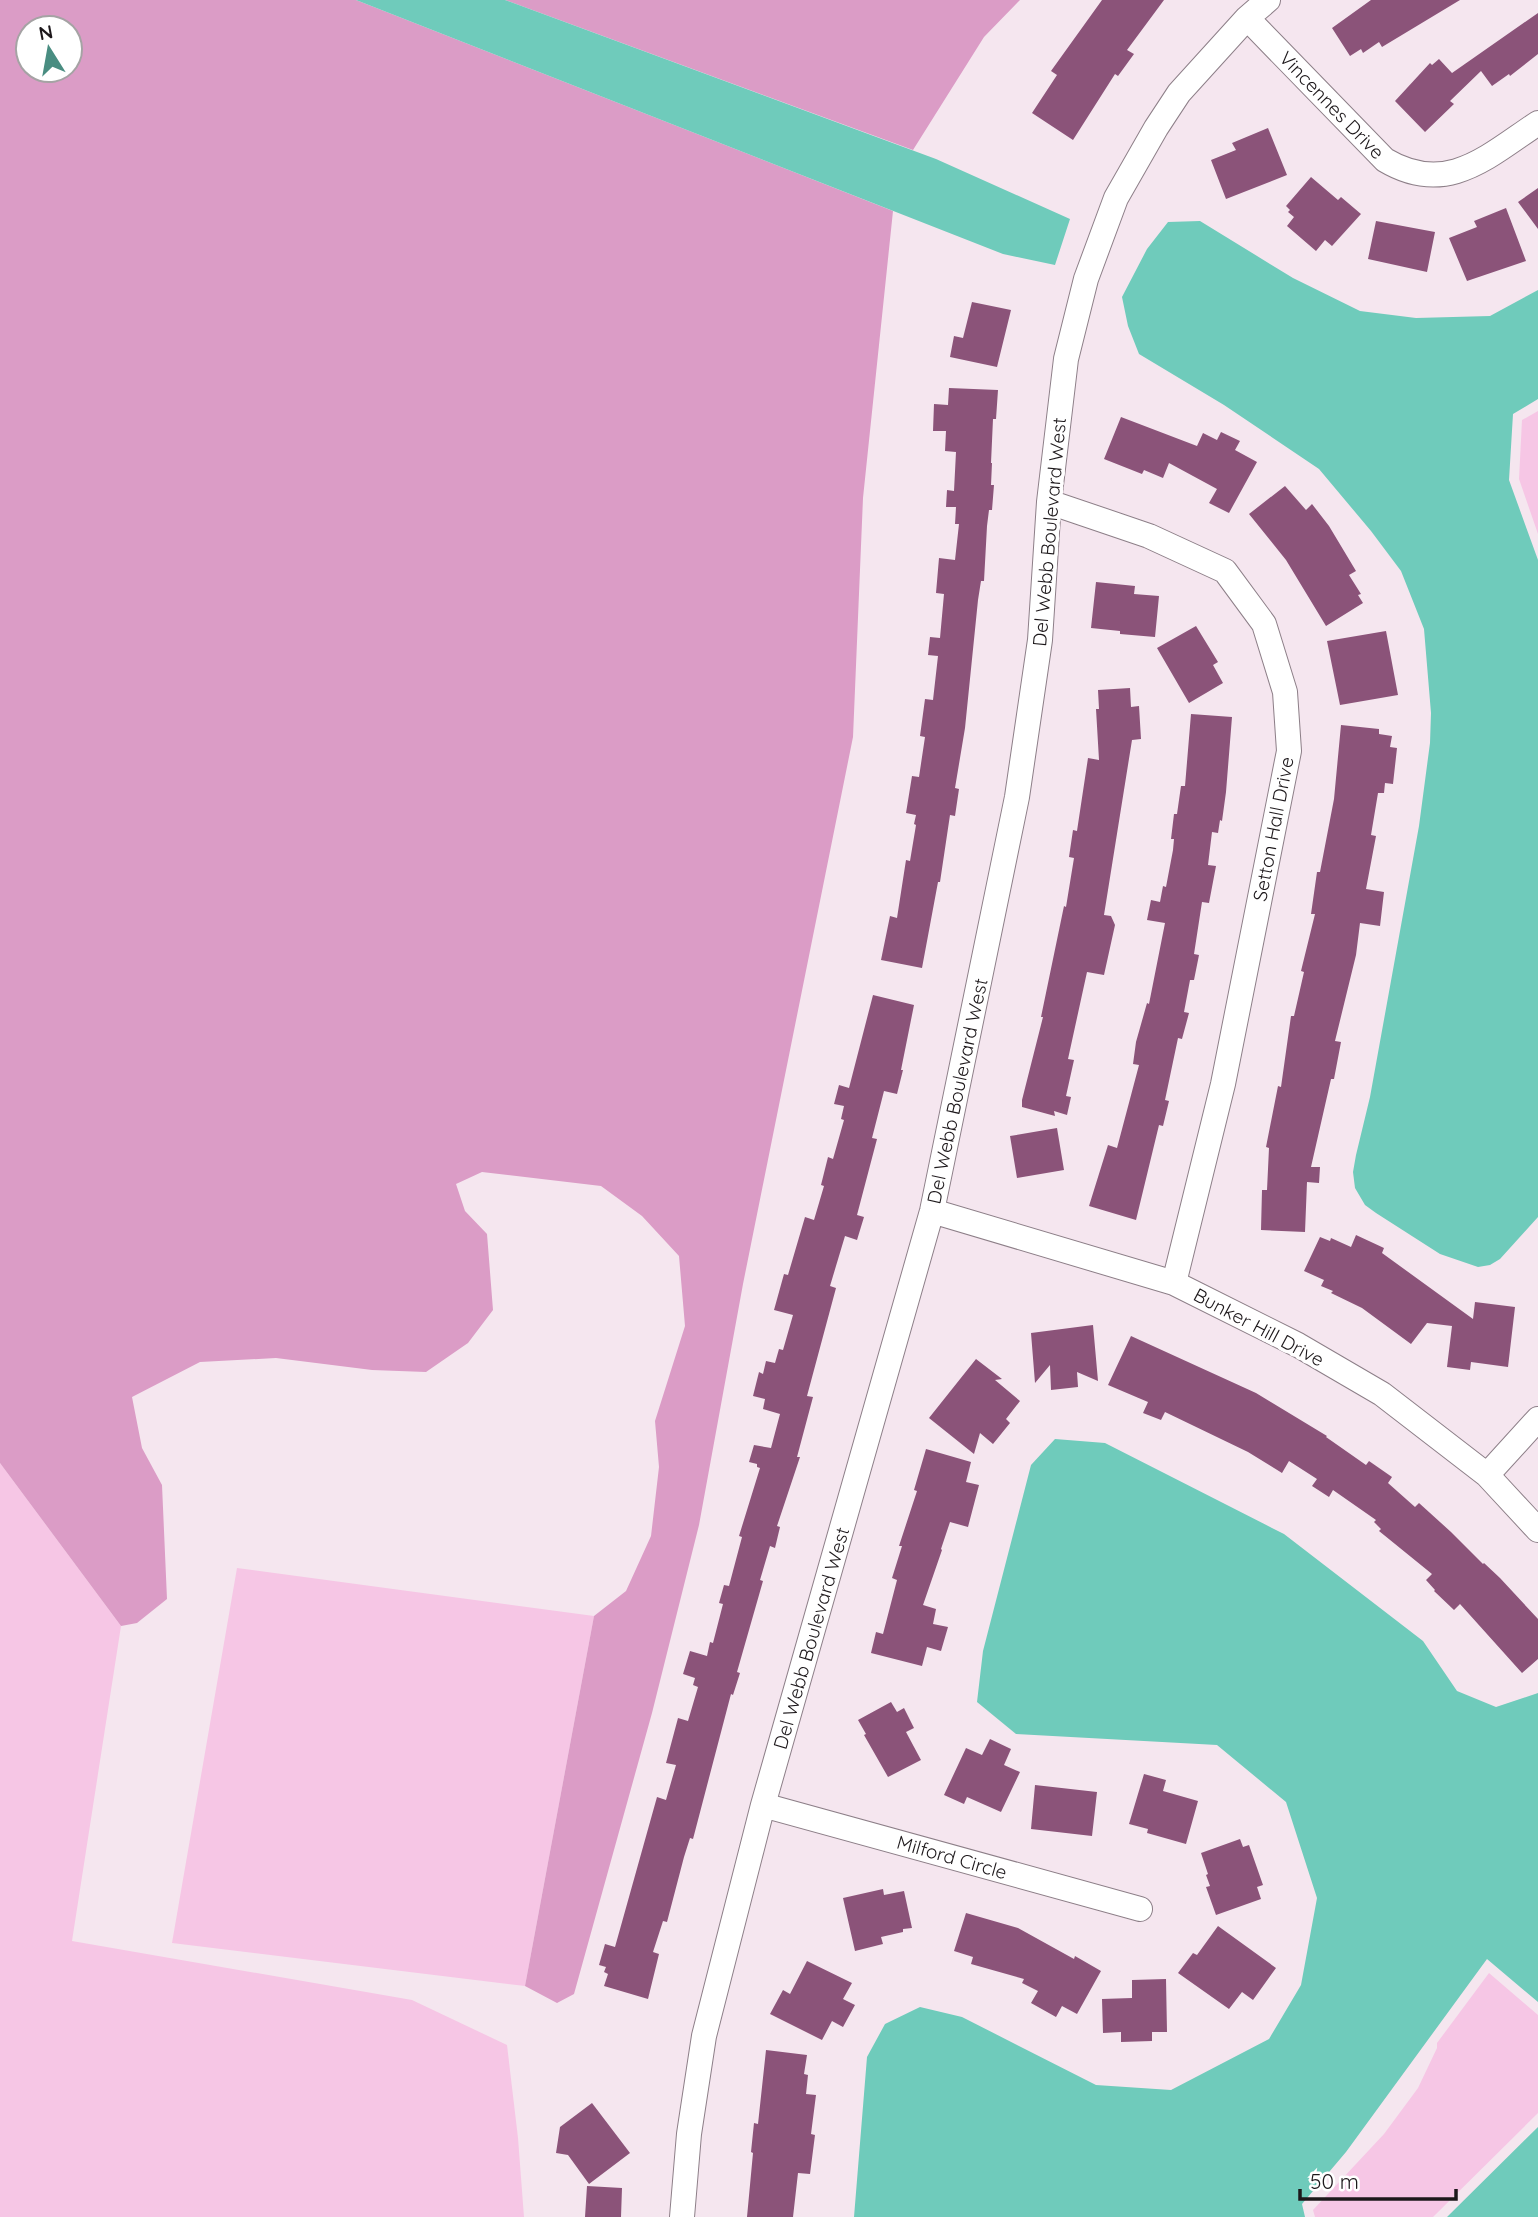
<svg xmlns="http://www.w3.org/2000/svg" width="1538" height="2217" viewBox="0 0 1538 2217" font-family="Quicksand,sans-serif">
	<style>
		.green { fill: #f6c6e5 }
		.forest { fill: #db9cc6; fill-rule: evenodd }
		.water { fill: #6fcbbb }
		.building { fill: #8b5379 }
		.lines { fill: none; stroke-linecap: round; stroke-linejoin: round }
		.minor-casing { stroke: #8d7f88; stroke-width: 26 }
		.minor { stroke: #fff; stroke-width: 24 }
		.labels { text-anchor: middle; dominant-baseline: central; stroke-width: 7; stroke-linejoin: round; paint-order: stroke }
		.street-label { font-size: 19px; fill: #1d181b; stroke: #fff }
	</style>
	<rect width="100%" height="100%" fill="#f5e6ef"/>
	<path class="green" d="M 1538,411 L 1538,534 L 1519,479 L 1522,420 Z
		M 0,1463 L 121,1626 L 72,1941 L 412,2000 L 507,2045 L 518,2138 L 524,2217 L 0,2217 Z
		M 237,1568 L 594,1616 L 525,1986 L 172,1943 Z
		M 1489,1973 L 1538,2015 L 1538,2113 L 1433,2217 L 1315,2217 L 1313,2210 L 1384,2134 L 1418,2088 L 1437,2048 L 1437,2043 Z"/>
	<path class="forest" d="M 0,0 L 356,0 L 893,211 L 863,498 L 853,737 L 743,1284 L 699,1525 L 652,1713 L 574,1994 L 557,2003 L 525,1986 L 594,1616 L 626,1591 L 651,1536 L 659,1467 L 655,1421 L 685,1326 L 679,1256 L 642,1216 L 601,1186 L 482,1172 L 456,1184 L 465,1211 L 487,1234 L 493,1310 L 468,1343 L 426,1372 L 372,1370 L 276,1358 L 200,1362 L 132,1397 L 142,1448 L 162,1485 L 167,1599 L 137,1623 L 121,1626 L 0,1463 ZM 28,28 L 70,28 L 70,70 L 28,70 Z
		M 505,0 L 1020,0 L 984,37 L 913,150 Z"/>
	<path class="water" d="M 356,0 L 505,0 L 936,159 L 1070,219 L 1055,265 L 1003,254 Z
		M 1200,221 L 1293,278 L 1360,311 L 1416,318 L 1490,316 L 1538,290 L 1538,399 L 1513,414 L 1509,480 L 1538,560 L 1538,1217 L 1500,1259 L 1490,1265 L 1478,1267 L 1440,1254 L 1376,1213 L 1365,1205 L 1355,1188 L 1353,1172 L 1356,1155 L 1370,1097 L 1419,826 L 1430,743 L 1431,713 L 1424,629 L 1401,571 L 1371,531 L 1319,469 L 1224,405 L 1139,354 L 1128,326 L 1122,297 L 1147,249 L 1168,222 Z
		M 1055,1439 L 1105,1443 L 1284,1534 L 1423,1641 L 1457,1691 L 1496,1707 L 1538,1693 L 1538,2002 L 1487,1959 L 1346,2152 L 1302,2204 L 1305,2217 L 854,2217 L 867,2057 L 885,2024 L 920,2007 L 962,2017 L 1096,2085 L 1171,2090 L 1269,2039 L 1301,1985 L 1317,1898 L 1286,1802 L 1217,1745 L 1016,1734 L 977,1702 L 983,1651 L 1031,1465 Z
		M 1538,2127 L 1538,2217 L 1447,2217 Z"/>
	<path class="building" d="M 1102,0 L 1164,0 L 1127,50 L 1134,54 L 1118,76 L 1115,74 L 1073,140 L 1032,113 L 1057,75 L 1051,71 Z
		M 1371,0 L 1460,0 L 1382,47 L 1379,42 L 1363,53 L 1361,49 L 1350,56 L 1332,28 Z
		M 1538,13 L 1538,54 L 1510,76 L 1509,74 L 1492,86 L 1481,71 L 1450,101 L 1454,104 L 1425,132 L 1395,101 L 1430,63 L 1432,65 L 1439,59 L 1452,73 Z
		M 1268,128 L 1287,175 L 1226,199 L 1211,160 L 1236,150 L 1232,143 Z
		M 1311,177 L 1338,200 L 1341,197 L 1361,214 L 1332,246 L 1325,240 L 1316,251 L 1287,226 L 1294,217 L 1288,212 L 1290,210 L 1286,206 Z
		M 1538,188 L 1538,229 L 1518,202 Z
		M 1506,208 L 1526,261 L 1467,281 L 1449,238 L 1477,227 L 1474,221 Z
		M 1376,221 L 1435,232 L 1427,272 L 1368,259 Z
		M 972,302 L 1011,310 L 997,367 L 950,357 L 954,336 L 963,338 Z
		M 949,388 L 998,390 L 996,419 L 993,419 L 991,463 L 992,463 L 991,485 L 994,485 L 992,510 L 989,510 L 987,526 L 984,581 L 981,581 L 978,600 L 965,728 L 955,788 L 959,789 L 955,816 L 950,815 L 940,882 L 938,882 L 922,968 L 881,960 L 890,916 L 897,918 L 906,860 L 910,861 L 916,825 L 914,824 L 916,815 L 906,813 L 912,776 L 919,777 L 925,737 L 920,736 L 925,699 L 933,700 L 938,656 L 928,655 L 930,637 L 940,638 L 944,594 L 936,593 L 939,558 L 955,560 L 959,524 L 955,524 L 956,507 L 946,507 L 947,490 L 954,491 L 956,452 L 945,451 L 946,431 L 933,431 L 934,404 L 948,405 Z
		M 1121,417 L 1197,446 L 1203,433 L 1217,440 L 1221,432 L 1240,441 L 1235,450 L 1257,462 L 1229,513 L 1209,503 L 1217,489 L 1169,463 L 1163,478 L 1144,470 L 1142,474 L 1104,459 Z
		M 1285,486 L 1306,510 L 1312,504 L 1329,526 L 1356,571 L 1349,575 L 1361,594 L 1358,595 L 1363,603 L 1326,626 L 1286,560 L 1249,514 Z
		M 1096,582 L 1135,586 L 1134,594 L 1159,596 L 1155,637 L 1120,634 L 1120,631 L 1091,628 Z
		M 1196,626 L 1218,662 L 1213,665 L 1223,683 L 1189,703 L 1157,648 Z
		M 1386,631 L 1398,695 L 1340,705 L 1327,641 Z
		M 1130,688 L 1131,707 L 1139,706 L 1141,739 L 1132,740 L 1104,915 L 1111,916 L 1115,925 L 1104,975 L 1087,972 L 1068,1059 L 1074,1060 L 1066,1096 L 1071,1097 L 1067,1115 L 1054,1111 L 1055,1116 L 1022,1107 L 1022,1100 L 1043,1017 L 1041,1017 L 1064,906 L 1066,907 L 1074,858 L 1069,857 L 1073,830 L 1077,831 L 1088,758 L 1099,760 L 1096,709 L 1099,709 L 1098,690 Z
		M 1191,714 L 1232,717 L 1226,792 L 1222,821 L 1220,820 L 1218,833 L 1212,832 L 1208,865 L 1216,866 L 1209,903 L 1202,902 L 1194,954 L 1199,955 L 1194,980 L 1190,980 L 1184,1012 L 1189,1013 L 1182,1039 L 1178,1038 L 1165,1100 L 1169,1101 L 1163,1126 L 1159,1125 L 1136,1220 L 1089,1206 L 1108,1145 L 1117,1148 L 1139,1065 L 1133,1064 L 1136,1042 L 1147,1003 L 1149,1004 L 1165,923 L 1147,920 L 1151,900 L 1160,902 L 1163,886 L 1166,887 L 1173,850 L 1174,839 L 1171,839 L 1174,814 L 1177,814 L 1181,786 L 1185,786 Z
		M 1341,725 L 1379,729 L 1379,734 L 1392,736 L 1390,747 L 1397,748 L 1393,784 L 1385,783 L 1384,793 L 1378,793 L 1371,835 L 1376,836 L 1366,889 L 1384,892 L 1380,926 L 1360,923 L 1356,955 L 1335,1041 L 1341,1042 L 1334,1079 L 1331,1079 L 1311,1167 L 1320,1167 L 1319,1183 L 1307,1182 L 1305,1232 L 1261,1230 L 1262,1190 L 1267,1190 L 1269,1148 L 1266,1147 L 1278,1086 L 1281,1087 L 1291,1016 L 1294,1016 L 1304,972 L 1301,971 L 1315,914 L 1311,914 L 1317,872 L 1320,872 L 1334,799 Z
		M 873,995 L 914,1005 L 901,1070 L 903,1070 L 897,1094 L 884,1091 L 872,1138 L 877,1139 L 857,1215 L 864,1217 L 857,1240 L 845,1236 L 830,1286 L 836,1288 L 807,1396 L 813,1397 L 797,1457 L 800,1457 L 777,1526 L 780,1527 L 775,1548 L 770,1546 L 760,1580 L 763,1581 L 737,1672 L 740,1673 L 733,1695 L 731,1694 L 693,1839 L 690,1838 L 684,1857 L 667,1922 L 663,1921 L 653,1952 L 659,1954 L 648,1999 L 604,1986 L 608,1974 L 604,1972 L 606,1967 L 599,1965 L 605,1944 L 615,1947 L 657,1797 L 666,1800 L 676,1765 L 666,1763 L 678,1718 L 688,1721 L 698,1687 L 693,1685 L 695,1678 L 683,1674 L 690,1651 L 707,1656 L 710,1642 L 713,1643 L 723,1604 L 719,1603 L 724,1585 L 729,1586 L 742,1537 L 739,1536 L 760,1468 L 757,1467 L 757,1464 L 749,1462 L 754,1445 L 771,1448 L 780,1414 L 763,1409 L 765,1399 L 753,1396 L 759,1372 L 763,1374 L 766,1361 L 775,1363 L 779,1349 L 783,1350 L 793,1315 L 774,1310 L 784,1274 L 788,1275 L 805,1217 L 814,1220 L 824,1186 L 821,1185 L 828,1157 L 833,1159 L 844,1120 L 841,1119 L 844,1106 L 834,1104 L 839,1085 L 849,1088 Z
		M 1057,1128 L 1064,1170 L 1017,1178 L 1010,1136 Z
		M 1356,1235 L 1384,1248 L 1382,1253 L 1473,1319 L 1475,1302 L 1515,1307 L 1508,1367 L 1471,1362 L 1470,1370 L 1447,1367 L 1452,1326 L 1427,1323 L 1411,1344 L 1362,1308 L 1331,1293 L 1333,1291 L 1321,1286 L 1324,1280 L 1304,1271 L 1320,1237 L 1330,1241 L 1331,1238 L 1351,1247 Z
		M 1093,1325 L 1098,1381 L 1077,1372 L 1078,1387 L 1051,1390 L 1050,1365 L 1035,1383 L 1031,1333 Z
		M 1131,1336 L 1256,1393 L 1327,1436 L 1326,1437 L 1366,1465 L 1369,1461 L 1392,1477 L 1388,1483 L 1415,1507 L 1419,1503 L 1451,1532 L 1483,1564 L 1484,1563 L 1500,1578 L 1538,1619 L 1538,1659 L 1522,1673 L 1460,1604 L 1454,1610 L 1434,1591 L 1435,1590 L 1426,1580 L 1432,1574 L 1379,1531 L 1381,1529 L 1374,1522 L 1376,1520 L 1333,1490 L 1329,1497 L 1312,1486 L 1317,1479 L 1289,1461 L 1282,1473 L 1248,1452 L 1165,1412 L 1161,1420 L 1143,1413 L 1148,1402 L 1108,1385 Z
		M 976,1359 L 1002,1379 L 995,1380 L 1020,1401 L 1006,1419 L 1010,1423 L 993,1444 L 980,1433 L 974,1454 L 929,1418 Z
		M 926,1449 L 971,1462 L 966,1482 L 979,1485 L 968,1527 L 950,1522 L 941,1549 L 942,1550 L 923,1605 L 936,1609 L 933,1624 L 948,1627 L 941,1651 L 927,1647 L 922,1666 L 871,1653 L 876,1632 L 883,1634 L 897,1580 L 892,1578 L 902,1546 L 899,1546 L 917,1491 L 914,1490 Z
		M 891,1702 L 897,1712 L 904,1708 L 914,1728 L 906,1732 L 921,1760 L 888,1777 L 864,1735 L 866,1734 L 858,1720 Z
		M 990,1739 L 1011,1749 L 1004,1765 L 1020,1772 L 1001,1812 L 967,1797 L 964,1804 L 944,1795 L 966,1748 L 982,1755 Z
		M 1144,1774 L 1166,1780 L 1163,1791 L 1198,1801 L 1186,1844 L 1147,1833 L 1148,1829 L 1129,1824 Z
		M 1035,1785 L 1097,1792 L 1092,1836 L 1031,1829 Z
		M 1240,1839 L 1243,1847 L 1249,1845 L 1263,1885 L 1257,1887 L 1261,1899 L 1216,1915 L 1206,1887 L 1210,1886 L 1206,1875 L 1208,1874 L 1201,1853 Z
		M 883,1889 L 884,1895 L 904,1891 L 912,1928 L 903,1929 L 903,1932 L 881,1937 L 883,1944 L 855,1951 L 843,1898 Z
		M 966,1913 L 1018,1928 L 1074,1959 L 1075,1956 L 1101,1971 L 1077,2014 L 1062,2006 L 1056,2017 L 1031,2003 L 1038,1991 L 1022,1983 L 1024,1979 L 971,1964 L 973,1957 L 954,1951 Z
		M 1218,1926 L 1276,1968 L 1253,2000 L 1242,1992 L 1229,2009 L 1178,1973 L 1193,1953 L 1197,1955 Z
		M 807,1961 L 852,1983 L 843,1999 L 855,2005 L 843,2027 L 832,2021 L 822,2040 L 770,2014 L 783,1990 L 790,1994 Z
		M 1166,1979 L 1167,2032 L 1152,2032 L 1152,2041 L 1121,2042 L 1121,2032 L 1103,2033 L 1102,1999 L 1132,1998 L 1132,1980 Z
		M 766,2050 L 807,2055 L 804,2074 L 808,2075 L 806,2094 L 816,2095 L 811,2134 L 815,2135 L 810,2174 L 798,2173 L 793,2217 L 747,2217 L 753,2153 L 751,2152 L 754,2123 L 758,2124 Z
		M 592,2103 L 630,2153 L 589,2184 L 568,2155 L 556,2153 L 560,2127 Z
		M 587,2186 L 622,2188 L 621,2217 L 585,2217 Z"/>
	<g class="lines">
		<g class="minor-casing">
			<path id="minor" d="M 1247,18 L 1385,160 C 1447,197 1488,156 1538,123
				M 1049,502 L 1149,536 L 1225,571 L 1264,624 L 1285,692 L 1289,751 L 1223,1084 L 1174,1283
				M 932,1211 L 1174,1283 L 1298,1345 L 1382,1394 L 1487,1475 L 1538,1530
				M 1487,1475 L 1538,1419
				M 763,1805 L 1140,1909
				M 682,2217 L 689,2134 L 704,2036 L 763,1805 L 932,1211 L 1017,797 L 1040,640 L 1049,502 L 1066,359 L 1086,279 L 1116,198 L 1156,128 L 1179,93 L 1247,18 L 1268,0"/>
		</g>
		<use href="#minor" class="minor"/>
	</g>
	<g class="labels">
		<g class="street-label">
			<text transform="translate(1332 105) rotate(46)">Vincennes Drive</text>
			<text transform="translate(1049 532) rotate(-85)">Del Webb Boulevard West</text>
			<text transform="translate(1273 829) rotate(-79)">Setton Hall Drive</text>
			<text transform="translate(957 1091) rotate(-78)">Del Webb Boulevard West</text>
			<text transform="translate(1259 1327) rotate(28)">Bunker Hill Drive</text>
			<text transform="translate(811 1638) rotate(-74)">Del Webb Boulevard West</text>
			<text transform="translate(952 1857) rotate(16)">Milford Circle</text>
		</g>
	</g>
	<g transform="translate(49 49) rotate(349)"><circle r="33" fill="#ffffff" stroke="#a5a3a4" stroke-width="2"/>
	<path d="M0-5L12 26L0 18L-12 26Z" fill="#498d81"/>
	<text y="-10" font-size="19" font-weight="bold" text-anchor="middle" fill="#1d181b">N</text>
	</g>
	<path d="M1300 2189v10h156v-10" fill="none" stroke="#1d181b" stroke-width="3.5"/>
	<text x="1310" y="2189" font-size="21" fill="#1d181b" stroke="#ffffff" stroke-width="5" paint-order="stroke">50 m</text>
</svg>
